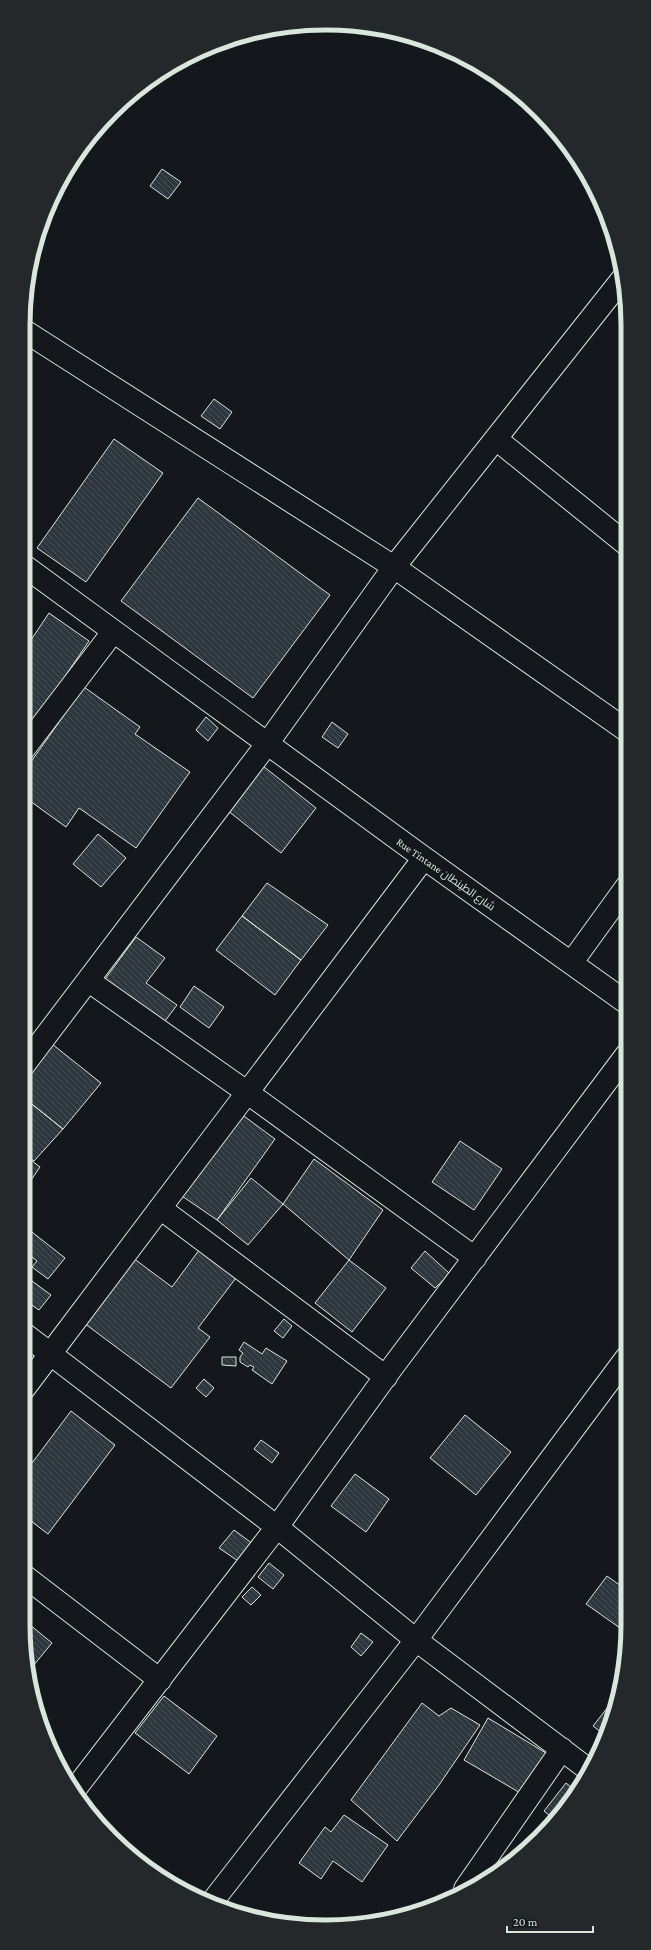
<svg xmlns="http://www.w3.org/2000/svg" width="651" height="1950" viewBox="0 0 651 1950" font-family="'Crimson Pro',Cairo,serif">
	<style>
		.building { fill: url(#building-back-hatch); stroke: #d8e6dc }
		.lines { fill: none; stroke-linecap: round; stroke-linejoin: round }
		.minor-casing { stroke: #d8e6dc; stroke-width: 24 }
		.tertiary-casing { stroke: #d8e6dc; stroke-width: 24 }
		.minor { stroke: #14181c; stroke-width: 22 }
		.tertiary { stroke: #14181c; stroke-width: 22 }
		.labels { text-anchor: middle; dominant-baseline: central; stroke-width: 3; stroke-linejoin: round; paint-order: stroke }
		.street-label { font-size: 11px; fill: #d8e6dc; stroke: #14181c }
		.rim { fill: none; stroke: #d8e6dc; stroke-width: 5 }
	</style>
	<defs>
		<pattern id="building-back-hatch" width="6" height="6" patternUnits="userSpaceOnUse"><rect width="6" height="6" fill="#2c363c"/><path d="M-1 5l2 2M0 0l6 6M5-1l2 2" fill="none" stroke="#4a5358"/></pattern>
	</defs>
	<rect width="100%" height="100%" fill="#14181c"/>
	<path class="building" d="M 162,169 L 181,182 L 168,199 L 150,186 Z
		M 214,399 L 232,412 L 220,429 L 201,416 Z
		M 114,439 L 163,473 L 86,582 L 37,548 Z
		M 198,498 L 330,595 L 253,698 L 121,601 Z
		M 49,613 L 89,641 L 25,735 L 23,733 L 23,652 Z
		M 84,687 L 140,727 L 135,734 L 190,772 L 136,848 L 79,808 L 66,827 L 23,796 L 23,773 Z
		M 206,717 L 218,728 L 208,741 L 196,730 Z
		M 332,722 L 348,734 L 338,748 L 322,737 Z
		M 263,766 L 316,808 L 281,853 L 227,810 Z
		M 98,834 L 126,858 L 101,887 L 73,864 Z
		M 267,883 L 328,925 L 301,960 L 242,916 Z
		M 242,916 L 301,960 L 275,995 L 216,950 Z
		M 136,937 L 165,958 L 146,983 L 177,1005 L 162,1025 L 103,982 Z
		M 194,986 L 224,1007 L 209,1028 L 180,1007 Z
		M 47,1040 L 101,1083 L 63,1129 L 23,1097 L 23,1069 Z
		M 23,1097 L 63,1129 L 34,1161 L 23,1153 Z
		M 241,1114 L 275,1139 L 217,1220 L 182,1196 Z
		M 460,1141 L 502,1169 L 474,1210 L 432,1182 Z
		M 23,1154 L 40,1167 L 23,1192 Z
		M 314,1159 L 383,1210 L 349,1260 L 283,1204 Z
		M 251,1178 L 283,1204 L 248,1245 L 217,1220 Z
		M 23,1225 L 65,1258 L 48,1279 L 32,1267 L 37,1261 L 23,1250 Z
		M 202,1246 L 239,1274 L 198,1328 L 210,1337 L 171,1388 L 84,1323 L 133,1258 L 172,1287 Z
		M 425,1251 L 450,1274 L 435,1288 L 411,1268 Z
		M 349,1260 L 386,1288 L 352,1332 L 315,1303 Z
		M 28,1278 L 51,1295 L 39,1310 L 23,1299 L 23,1285 Z
		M 284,1319 L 292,1326 L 283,1338 L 274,1331 Z
		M 244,1342 L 262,1354 L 266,1348 L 287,1361 L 272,1384 L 252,1370 L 254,1367 L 250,1365 L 248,1367 L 240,1362 L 240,1357 L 243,1353 L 239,1350 Z
		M 222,1357 L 236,1357 L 236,1366 L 222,1365 Z
		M 204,1379 L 214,1388 L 206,1397 L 196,1388 Z
		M 71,1411 L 115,1445 L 48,1534 L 23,1515 L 23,1475 Z
		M 465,1415 L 511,1452 L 476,1495 L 430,1458 Z
		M 261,1440 L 279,1453 L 272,1463 L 254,1449 Z
		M 355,1474 L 389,1499 L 366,1532 L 331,1506 Z
		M 234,1530 L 253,1544 L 241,1563 L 219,1548 Z
		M 269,1563 L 284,1575 L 273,1589 L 258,1577 Z
		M 607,1576 L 628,1591 L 628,1617 L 620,1628 L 586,1604 Z
		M 252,1587 L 261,1595 L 251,1605 L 242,1597 Z
		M 23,1619 L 52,1643 L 28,1672 L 23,1624 Z
		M 361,1633 L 373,1642 L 361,1656 L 351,1647 Z
		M 619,1693 L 606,1736 L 593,1726 Z
		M 164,1696 L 217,1736 L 189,1774 L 135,1733 Z
		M 422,1703 L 439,1716 L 451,1708 L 480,1725 L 439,1785 L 397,1841 L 351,1800 Z
		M 488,1718 L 546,1753 L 522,1794 L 464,1760 Z
		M 566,1783 L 575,1790 L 565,1803 L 567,1805 L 555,1820 L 544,1811 Z
		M 344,1815 L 388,1845 L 362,1882 L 333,1861 L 321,1879 L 299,1863 L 325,1827 L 331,1832 Z"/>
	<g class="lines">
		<g class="minor-casing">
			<path id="minor" d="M 23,330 L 394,567 L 626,730
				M 496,439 L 626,544
				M 23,565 L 424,858 L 627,1003
				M 23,750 L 113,632
				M 572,962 L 627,886
				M 89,981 L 248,1093 L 475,1258
				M 160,1208 L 386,1377
				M 23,1333 L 277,1527 L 416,1640 L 589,1770
				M 23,1390 L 424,858
				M 23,1575 L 160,1680
				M 76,1788 L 277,1527 L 388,1373 L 627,1054
				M 465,1889 L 562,1749
				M 212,1902 L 416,1640 L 627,1357"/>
		</g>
		<g class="tertiary-casing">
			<path id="tertiary" d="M 23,1066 L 267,744 L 394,567 L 623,278"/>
		</g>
		<use href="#minor" class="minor"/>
		<use href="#tertiary" class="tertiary"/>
	</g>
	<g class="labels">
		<g class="street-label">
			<text transform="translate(446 874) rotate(35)">Rue Tintane شارع الطينطان</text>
		</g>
	</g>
	<path d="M0 0H651V1950H0ZM325 30H326A295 295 0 0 1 621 325V1625A295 295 0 0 1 326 1920H325A295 295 0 0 1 30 1625V325A295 295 0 0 1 325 30Z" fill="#24282b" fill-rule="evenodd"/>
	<path class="rim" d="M325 30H326A295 295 0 0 1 621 325V1625A295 295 0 0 1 326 1920H325A295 295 0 0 1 30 1625V325A295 295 0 0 1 325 30Z"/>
	<path d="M507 1926v6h86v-6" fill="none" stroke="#d8e6dc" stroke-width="2"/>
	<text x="513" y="1926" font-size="12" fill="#d8e6dc" stroke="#14181c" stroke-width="3" paint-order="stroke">20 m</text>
</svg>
